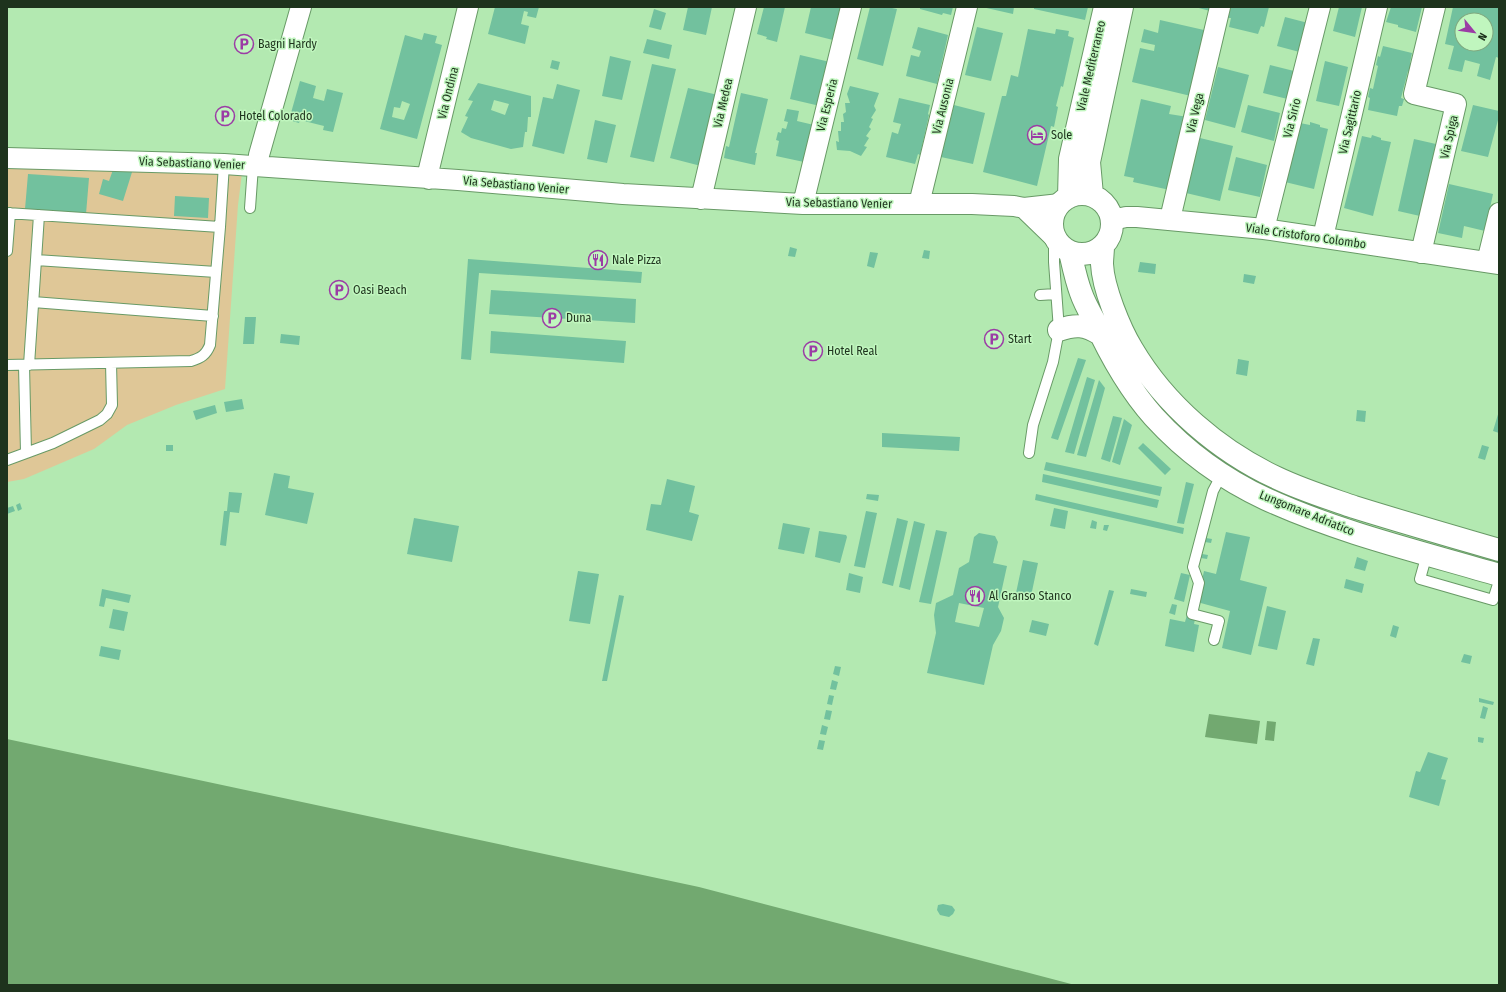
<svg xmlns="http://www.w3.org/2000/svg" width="1506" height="992" viewBox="0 0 1506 992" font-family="'Fira Sans Condensed',sans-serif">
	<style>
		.green { fill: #dfc797 }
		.water { fill: #72a970 }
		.building { fill: #72c19e; fill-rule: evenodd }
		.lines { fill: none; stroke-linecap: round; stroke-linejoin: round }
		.lane-casing { stroke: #689a66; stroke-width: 12 }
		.street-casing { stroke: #689a66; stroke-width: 22 }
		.secondary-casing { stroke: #689a66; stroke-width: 24 }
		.lane { stroke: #fff; stroke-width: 10 }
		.street { stroke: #fff; stroke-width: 20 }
		.secondary { stroke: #fff; stroke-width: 22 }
		.labels { text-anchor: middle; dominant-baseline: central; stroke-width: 3; stroke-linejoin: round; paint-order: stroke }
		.poi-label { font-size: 12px; fill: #1e331d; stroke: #c0f6be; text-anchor: start }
		.street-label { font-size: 12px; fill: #1e331d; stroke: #c0f6be }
	</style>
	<rect width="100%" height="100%" fill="#b3e9b1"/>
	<path class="green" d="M 7,163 L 242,173 L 238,205 L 225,389 L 176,405 L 127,425 L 94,449 L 24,479 L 7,482 Z"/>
	<path class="water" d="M 1209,714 L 1260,721 L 1257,744 L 1205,737 Z
		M 1267,721 L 1276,722 L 1274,741 L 1265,740 Z
		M 7,739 L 699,887 L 1075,985 L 7,985 Z"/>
	<path class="building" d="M 495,7 L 539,7 L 536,18 L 527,16 L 528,12 L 524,11 L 521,24 L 529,26 L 525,44 L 488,34 Z
		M 688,7 L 712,7 L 706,35 L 683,30 Z
		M 764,7 L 785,7 L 777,42 L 766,39 L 767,37 L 757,34 Z
		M 811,7 L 841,7 L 833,40 L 805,33 Z
		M 870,7 L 887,7 L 897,9 L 883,66 L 857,59 Z
		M 920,7 L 953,7 L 951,15 L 943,13 L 942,15 L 920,9 Z
		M 982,7 L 1014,7 L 1013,14 Z
		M 1034,7 L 1088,7 L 1085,20 L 1034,9 Z
		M 1195,7 L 1211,7 L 1210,11 Z
		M 1231,7 L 1269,7 L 1264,27 L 1261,26 L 1258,34 L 1229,27 L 1231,18 L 1228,18 Z
		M 1339,7 L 1362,7 L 1355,37 L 1333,31 Z
		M 1391,7 L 1422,7 L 1416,32 L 1398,27 L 1398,25 L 1386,22 Z
		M 1453,7 L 1499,7 L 1499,58 L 1496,57 L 1490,80 L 1477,76 L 1480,64 L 1465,60 L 1462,72 L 1448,69 L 1454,46 L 1445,44 ZM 1462,20 L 1486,20 L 1486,44 L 1462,44 Z
		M 654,9 L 666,13 L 661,30 L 649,27 Z
		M 1285,17 L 1312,24 L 1307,54 L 1277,46 Z
		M 1160,20 L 1204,30 L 1206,33 L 1191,96 L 1132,82 L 1140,48 L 1154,51 L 1155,45 L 1141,42 L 1144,29 L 1158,33 Z
		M 918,27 L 948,35 L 937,84 L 906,76 L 911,55 L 919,57 L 921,51 L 912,48 Z
		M 977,27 L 1003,33 L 991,81 L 965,75 Z
		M 1028,29 L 1055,34 L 1056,29 L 1069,31 L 1068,36 L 1074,38 L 1063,87 L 1061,86 L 1056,106 L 1058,107 L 1054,127 L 1051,126 L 1037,186 L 983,172 L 1002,96 L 1006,96 L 1011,75 L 1018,77 Z
		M 424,33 L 437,36 L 435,43 L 442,45 L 417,139 L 380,129 L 405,35 L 422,40 ZM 402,101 L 410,104 L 404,120 L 392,117 L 394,107 L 400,108 Z
		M 647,39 L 672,45 L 669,59 L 643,53 Z
		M 1383,46 L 1412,53 L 1410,63 L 1412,63 L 1410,72 L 1408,71 L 1401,98 L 1404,99 L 1402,106 L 1399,106 L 1397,116 L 1368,110 L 1370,98 L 1368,97 L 1370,88 L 1373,89 L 1378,66 L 1376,65 L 1378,56 L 1380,57 Z
		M 800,55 L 830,62 L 820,106 L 790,99 Z
		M 610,56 L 631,61 L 622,100 L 602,96 Z
		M 552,60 L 560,62 L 558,70 L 550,68 Z
		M 1325,61 L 1348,67 L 1339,106 L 1316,101 Z
		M 652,64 L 676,69 L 654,162 L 630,157 Z
		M 1270,65 L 1302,73 L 1296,101 L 1263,93 Z
		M 1218,67 L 1249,75 L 1235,128 L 1205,120 Z
		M 300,81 L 316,86 L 313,98 L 324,101 L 327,89 L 343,93 L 333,132 L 323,130 L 324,126 L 300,120 L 299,123 L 289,120 Z
		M 478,83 L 531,96 L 531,117 L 528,117 L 527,132 L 525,132 L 523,147 L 511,149 L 471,138 L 461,132 L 468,117 L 465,116 L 473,101 L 468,100 ZM 494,100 L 509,104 L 505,115 L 491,110 Z
		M 557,84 L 580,90 L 564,154 L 532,146 L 543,97 L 553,99 Z
		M 850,86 L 879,93 L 874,106 L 876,110 L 871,118 L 873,119 L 869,127 L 871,129 L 866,136 L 869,138 L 864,146 L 867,147 L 861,156 L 850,151 L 837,150 L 836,141 L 839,142 L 838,131 L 841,131 L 841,122 L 844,122 L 843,114 L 846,112 L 845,103 L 850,103 L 847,94 Z
		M 688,88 L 718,95 L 701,166 L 670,158 Z
		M 741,93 L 768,99 L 755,153 L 757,153 L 755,165 L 724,158 L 726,146 L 729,147 Z
		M 899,98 L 930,105 L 928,114 L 929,115 L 920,155 L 918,154 L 915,164 L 886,157 L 892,132 L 898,134 L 901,124 L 893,122 Z
		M 1141,99 L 1171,106 L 1169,114 L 1188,117 L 1170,190 L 1133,182 L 1134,178 L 1124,176 Z
		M 954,105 L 985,113 L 973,164 L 941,157 Z
		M 1248,105 L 1280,113 L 1274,141 L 1241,132 Z
		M 1473,105 L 1499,111 L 1499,118 L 1498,120 L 1488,157 L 1461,151 Z
		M 787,109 L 799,111 L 797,121 L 814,125 L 804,162 L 776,156 L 779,141 L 776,140 L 778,132 L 781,133 L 782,128 L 786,129 L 788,122 L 784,121 Z
		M 595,120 L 616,125 L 607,163 L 587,159 Z
		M 1310,122 L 1320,125 L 1320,127 L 1328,129 L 1314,189 L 1285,182 L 1300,123 L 1310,125 Z
		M 1372,135 L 1381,138 L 1381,140 L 1391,142 L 1373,216 L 1344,208 L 1362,136 L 1371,138 Z
		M 1200,138 L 1233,146 L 1220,201 L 1186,193 Z
		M 1414,139 L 1436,144 L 1420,216 L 1398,211 Z
		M 1236,157 L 1267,165 L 1260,197 L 1228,190 Z
		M 115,164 L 133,169 L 123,201 L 99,194 L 103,179 L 109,181 Z
		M 28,174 L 89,178 L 86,214 L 25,209 Z
		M 1449,184 L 1493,194 L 1485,231 L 1464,226 L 1462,238 L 1438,233 Z
		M 175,196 L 209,198 L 208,218 L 174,216 Z
		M 790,247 L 797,249 L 795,257 L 788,256 Z
		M 924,250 L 930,251 L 929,259 L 922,258 Z
		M 870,252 L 878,253 L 874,268 L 867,266 Z
		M 591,253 L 605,254 L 604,267 L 591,266 Z
		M 468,259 L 642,272 L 641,283 L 479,273 L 471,360 L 461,359 Z
		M 1140,262 L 1156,264 L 1155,274 L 1138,272 Z
		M 1244,274 L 1256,276 L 1254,284 L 1243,282 Z
		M 491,290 L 636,299 L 635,323 L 489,314 Z
		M 245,317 L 256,317 L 254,344 L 243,344 Z
		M 491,331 L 626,341 L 624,363 L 490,353 Z
		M 281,334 L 300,336 L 299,345 L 280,343 Z
		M 1078,358 L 1086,360 L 1058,440 L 1051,438 Z
		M 1238,359 L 1249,361 L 1247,376 L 1236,374 Z
		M 1087,377 L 1095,380 L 1074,454 L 1065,452 Z
		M 1099,380 L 1105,388 L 1086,457 L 1077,455 Z
		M 242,399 L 244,409 L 226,412 L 224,402 Z
		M 215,405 L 217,413 L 196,420 L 193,411 Z
		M 1357,410 L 1366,411 L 1365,422 L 1356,421 Z
		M 1499,411 L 1499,433 L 1493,431 Z
		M 1113,416 L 1122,418 L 1110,462 L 1101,459 Z
		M 1124,419 L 1132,425 L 1120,465 L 1112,462 Z
		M 882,433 L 960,437 L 959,451 L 882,447 Z
		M 1143,443 L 1171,469 L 1165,475 L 1138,448 Z
		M 166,445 L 173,445 L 173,451 L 166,451 Z
		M 1482,445 L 1489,447 L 1485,460 L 1478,458 Z
		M 1046,462 L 1162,487 L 1160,496 L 1044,470 Z
		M 274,473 L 290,476 L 288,488 L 314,493 L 307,524 L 265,515 Z
		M 1043,474 L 1159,500 L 1157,508 L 1042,482 Z
		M 667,479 L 695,486 L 689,512 L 699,515 L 692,541 L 646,530 L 651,504 L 661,505 Z
		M 1186,482 L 1194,484 L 1184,524 L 1177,523 Z
		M 229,492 L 242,493 L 239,513 L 230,512 L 226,546 L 220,545 L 224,511 L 227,511 Z
		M 867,494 L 879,495 L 878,501 L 866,499 Z
		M 1036,494 L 1184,528 L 1183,534 L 1035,500 Z
		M 20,503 L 22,509 L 18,511 L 16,505 Z
		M 13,506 L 15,511 L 7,514 L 7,508 Z
		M 1054,508 L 1068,511 L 1065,529 L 1050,526 Z
		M 866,511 L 877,513 L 865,568 L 854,566 Z
		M 414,518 L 459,526 L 452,562 L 407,554 Z
		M 897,518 L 908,521 L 893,586 L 882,583 Z
		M 1092,520 L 1097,522 L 1096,529 L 1090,528 Z
		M 914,521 L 925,524 L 910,590 L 899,587 Z
		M 783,523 L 810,528 L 804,554 L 778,549 Z
		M 1104,525 L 1109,525 L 1107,531 L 1103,530 Z
		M 936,530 L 947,532 L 931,604 L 919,602 Z
		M 819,531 L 846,535 L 847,537 L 840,563 L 815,557 Z
		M 1226,532 L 1250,537 L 1240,580 L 1267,587 L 1251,655 L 1222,648 L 1230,611 L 1197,602 L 1204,571 L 1216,574 Z
		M 979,533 L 995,536 L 998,542 L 993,563 L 1007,566 L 998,607 L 1004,618 L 1001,631 L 993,645 L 984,685 L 927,673 L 936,633 L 934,615 L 936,603 L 953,595 L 959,568 L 969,562 L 974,537 ZM 959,603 L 984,608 L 979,627 L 955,622 Z
		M 1206,538 L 1212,539 L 1211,543 L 1205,542 Z
		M 1202,554 L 1208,555 L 1207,559 L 1201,558 Z
		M 1357,557 L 1368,561 L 1365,571 L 1354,568 Z
		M 1023,560 L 1038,563 L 1031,596 L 1016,593 Z
		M 578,571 L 599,574 L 590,624 L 569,621 Z
		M 849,573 L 863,577 L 860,593 L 846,590 Z
		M 1181,573 L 1190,575 L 1184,602 L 1174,599 Z
		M 1346,579 L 1364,584 L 1362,593 L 1344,588 Z
		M 102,589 L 131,595 L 129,603 L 106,598 L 104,607 L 99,606 Z
		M 1131,589 L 1147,592 L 1146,597 L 1130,594 Z
		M 1109,590 L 1114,591 L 1098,646 L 1094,644 Z
		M 619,595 L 624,596 L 607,681 L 602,681 Z
		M 1172,604 L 1177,605 L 1175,615 L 1169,613 Z
		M 1267,606 L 1286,611 L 1277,650 L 1258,646 Z
		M 113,609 L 128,612 L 124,631 L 109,628 Z
		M 1188,611 L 1196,614 L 1194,624 L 1199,625 L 1194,652 L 1165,646 L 1170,619 L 1185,622 Z
		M 1032,620 L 1049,624 L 1046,636 L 1029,632 Z
		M 1393,625 L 1399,627 L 1396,638 L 1390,636 Z
		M 1313,638 L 1320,639 L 1314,666 L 1306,664 Z
		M 101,646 L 121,650 L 119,660 L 99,656 Z
		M 1464,654 L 1472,656 L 1470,664 L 1461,662 Z
		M 835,666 L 841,667 L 839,676 L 833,674 Z
		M 832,680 L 838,682 L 836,690 L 830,689 Z
		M 829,695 L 834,696 L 832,705 L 827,704 Z
		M 1479,698 L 1494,702 L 1493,705 L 1479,702 Z
		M 1483,706 L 1488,708 L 1485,719 L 1480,718 Z
		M 826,710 L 832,711 L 830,720 L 824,719 Z
		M 822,725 L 828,727 L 826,735 L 820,734 Z
		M 1478,737 L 1484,738 L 1483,743 L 1478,742 Z
		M 819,740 L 825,741 L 823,750 L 817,749 Z
		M 1428,752 L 1448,758 L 1441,779 L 1446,780 L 1439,806 L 1409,797 L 1416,771 L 1420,772 Z
		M 943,904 L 952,906 L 955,910 L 953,914 L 949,917 L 940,915 L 937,910 L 938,905 Z"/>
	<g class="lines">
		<g class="lane-casing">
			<path id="lane" d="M 250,208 L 253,166
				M 7,213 L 220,227 L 210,345 C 206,355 201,358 191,361 L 7,365
				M 220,227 L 224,164
				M 7,251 L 10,213
				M 36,260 L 216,272
				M 1040,295 L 1056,294
				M 33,302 L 213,316
				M 29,365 L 39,215
				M 26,453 L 53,443 L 100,420 L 107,414 L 112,405 L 111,363
				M 1029,453 L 1033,425 L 1053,362 L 1059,330 L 1054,262 L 1054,237
				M 7,460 L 26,453 L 24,365
				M 1427,554 L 1420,579 L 1493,600 L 1499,581
				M 1214,640 L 1219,621 L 1192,614 L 1199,583 L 1193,567 L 1213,491 L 1222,474"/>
		</g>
		<g class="street-casing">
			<path id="street" d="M 7,158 L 224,164 L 458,180 L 623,194 L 803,204 L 972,204 L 1014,206 L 1024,208 L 1060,204
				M 258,166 L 259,155 L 301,7
				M 429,179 L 429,169 L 468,7
				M 701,199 L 746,7
				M 803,204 L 851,7
				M 919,204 L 967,7
				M 1024,208 L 1054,237
				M 1170,219 L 1220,7
				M 1112,220 L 1126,217 L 1137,217 L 1264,229 L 1499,264
				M 1264,229 L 1320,7
				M 1323,237 L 1377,7
				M 1421,253 L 1456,104 L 1414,94 L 1435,7
				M 1487,262 L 1499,213"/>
		</g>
		<g class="secondary-casing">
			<path id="secondary" d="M1052 224a30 30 0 1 1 60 0a30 30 0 1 1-60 0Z
				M 1092,195 L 1089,162 L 1122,7
				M 1069,197 L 1070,159 L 1105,7
				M 1103,246 C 1103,252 1102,258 1102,264 C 1103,288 1120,329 1132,349 C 1165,405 1219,451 1277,478 C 1302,490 1328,498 1354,507 C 1402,522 1451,536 1499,550
				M 1070,252 C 1073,265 1076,280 1081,293 C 1084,302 1089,311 1094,320 C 1110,355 1129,389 1154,417 C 1185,451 1225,480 1266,499 C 1340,533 1421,552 1499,575
				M 1059,330 C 1076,324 1085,325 1100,334"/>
		</g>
		<use href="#lane" class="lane"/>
		<use href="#street" class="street"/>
		<use href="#secondary" class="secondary"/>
	</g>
	<defs>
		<g id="parking-ring" transform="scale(1)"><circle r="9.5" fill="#c0f6be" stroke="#9b3ca5" stroke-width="1.5"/><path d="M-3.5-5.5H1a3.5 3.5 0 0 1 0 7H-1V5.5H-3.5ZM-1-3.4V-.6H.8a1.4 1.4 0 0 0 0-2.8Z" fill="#9b3ca5"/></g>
		<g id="hotel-ring" transform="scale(1)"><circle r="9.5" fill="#c0f6be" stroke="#9b3ca5" stroke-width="1.5"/><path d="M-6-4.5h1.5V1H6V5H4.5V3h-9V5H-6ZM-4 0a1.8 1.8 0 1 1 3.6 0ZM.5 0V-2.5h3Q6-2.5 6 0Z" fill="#9b3ca5"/></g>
		<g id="restaurant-ring" transform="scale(1)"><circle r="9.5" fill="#c0f6be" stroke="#9b3ca5" stroke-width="1.5"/><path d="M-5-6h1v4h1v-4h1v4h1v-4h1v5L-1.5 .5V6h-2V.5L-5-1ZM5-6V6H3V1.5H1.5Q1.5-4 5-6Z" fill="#9b3ca5"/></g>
	</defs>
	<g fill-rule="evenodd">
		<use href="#parking-ring" x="244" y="44"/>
		<use href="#parking-ring" x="225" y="116"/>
		<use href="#hotel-ring" x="1037" y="135"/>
		<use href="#restaurant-ring" x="598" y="260"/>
		<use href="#parking-ring" x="339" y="290"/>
		<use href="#parking-ring" x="552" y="318"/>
		<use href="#parking-ring" x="994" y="339"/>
		<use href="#parking-ring" x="813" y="351"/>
		<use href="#restaurant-ring" x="975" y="596"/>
	</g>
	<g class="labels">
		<g class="poi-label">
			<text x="258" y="44">Bagni Hardy</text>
			<text x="239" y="116">Hotel Colorado</text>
			<text x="1051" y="135">Sole</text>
			<text x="612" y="260">Nale Pizza</text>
			<text x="353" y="290">Oasi Beach</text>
			<text x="566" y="318">Duna</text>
			<text x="1008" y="339">Start</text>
			<text x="827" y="351">Hotel Real</text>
			<text x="989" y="596">Al Granso Stanco</text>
		</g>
		<g class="street-label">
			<text transform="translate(1091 66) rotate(-77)">Viale Mediterraneo</text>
			<text transform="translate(448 93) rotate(-76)">Via Ondina</text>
			<text transform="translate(723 103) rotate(-77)">Via Medea</text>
			<text transform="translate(827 105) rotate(-76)">Via Esperia</text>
			<text transform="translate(943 106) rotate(-76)">Via Ausonia</text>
			<text transform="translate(1195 113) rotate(-77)">Via Vega</text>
			<text transform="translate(1292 118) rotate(-76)">Via Sirio</text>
			<text transform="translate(1350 122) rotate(-77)">Via Sagittario</text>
			<text transform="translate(1449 137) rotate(-77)">Via Spiga</text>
			<text transform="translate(192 163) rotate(2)">Via Sebastiano Venier</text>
			<text transform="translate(516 185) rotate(5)">Via Sebastiano Venier</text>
			<text transform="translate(839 203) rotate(1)">Via Sebastiano Venier</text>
			<text transform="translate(1306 236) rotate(8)">Viale Cristoforo Colombo</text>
			<text transform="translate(1307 513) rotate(22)">Lungomare Adriatico</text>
		</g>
	</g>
	<rect width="1506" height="992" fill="none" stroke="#1e331d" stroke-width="16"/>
	<g transform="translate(1474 32) rotate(119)"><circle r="19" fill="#c0f6be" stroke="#7fa87e"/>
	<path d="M0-3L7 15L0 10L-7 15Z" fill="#9b3ca5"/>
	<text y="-6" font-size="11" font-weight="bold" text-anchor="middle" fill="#1e331d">N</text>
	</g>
</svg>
